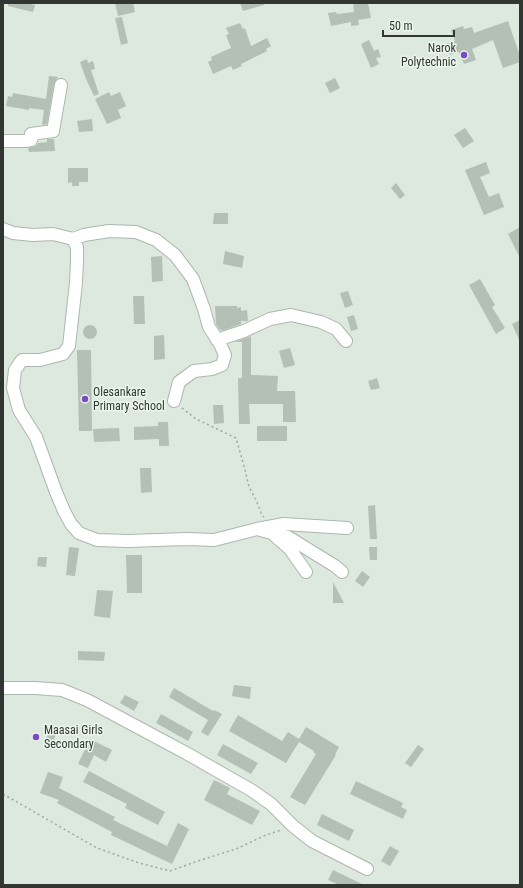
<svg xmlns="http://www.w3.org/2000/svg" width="523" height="888" viewBox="0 0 523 888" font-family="'Roboto Condensed',sans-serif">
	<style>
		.building { fill: #b4bfb5 }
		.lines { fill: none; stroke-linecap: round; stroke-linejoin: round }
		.minor-casing { stroke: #acb7ad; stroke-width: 14 }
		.path { stroke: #9ea79f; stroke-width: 1.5; stroke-dasharray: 2 3; stroke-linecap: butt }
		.minor { stroke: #fff; stroke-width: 12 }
		.poi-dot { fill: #7b4ac2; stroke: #eaf5eb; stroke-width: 1.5 }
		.labels { text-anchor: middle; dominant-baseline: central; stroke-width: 3; stroke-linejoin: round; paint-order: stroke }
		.poi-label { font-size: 12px; fill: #323632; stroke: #eaf5eb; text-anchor: start }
	</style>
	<rect width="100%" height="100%" fill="#dde8de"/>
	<path class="building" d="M 8,3 L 27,3 L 35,5 L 33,12 L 8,6 Z
		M 115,3 L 133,3 L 135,12 L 118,16 Z
		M 240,3 L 264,3 L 264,5 L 243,11 Z
		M 353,3 L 368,3 L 371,18 L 358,20 L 359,25 L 351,26 L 351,22 L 331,26 L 328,13 L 336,12 L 337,14 L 354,12 Z
		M 122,17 L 128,43 L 121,45 L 115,18 Z
		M 508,21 L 520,56 L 520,62 L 503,68 L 493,40 L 472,49 L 476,60 L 464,64 L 459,52 L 450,55 L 446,44 L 455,41 L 451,30 L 463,26 L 464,29 L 472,27 L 474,33 Z
		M 240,23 L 243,29 L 245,28 L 251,46 L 267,38 L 271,46 L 266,49 L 267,51 L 241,64 L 242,66 L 233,70 L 231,66 L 213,74 L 208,62 L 212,60 L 211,57 L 226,50 L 231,48 L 226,35 L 229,34 L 226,28 Z
		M 369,40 L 374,51 L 378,49 L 381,57 L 376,58 L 379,64 L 371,68 L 361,44 Z
		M 87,59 L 88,63 L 93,61 L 95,69 L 91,70 L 99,94 L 94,96 L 86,79 L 80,62 Z
		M 49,76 L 58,77 L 54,84 L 47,124 L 42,125 L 44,110 L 29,108 L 29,110 L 6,106 L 8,96 L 12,97 L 13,93 L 46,99 Z
		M 335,78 L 340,88 L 330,93 L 325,83 Z
		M 109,92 L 111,96 L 120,92 L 126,106 L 118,110 L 121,118 L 107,124 L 95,99 Z
		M 92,119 L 93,131 L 79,132 L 77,121 Z
		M 465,128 L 474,141 L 463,148 L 454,135 Z
		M 47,139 L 54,139 L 55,151 L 29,152 L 28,148 L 36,146 L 38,143 L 47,142 Z
		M 486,162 L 490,173 L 480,177 L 489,197 L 499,193 L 504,207 L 484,215 L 465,170 Z
		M 68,168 L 88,168 L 88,182 L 79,182 L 79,186 L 72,186 L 72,182 L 68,183 Z
		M 396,183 L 405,195 L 400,199 L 391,188 Z
		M 214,213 L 228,213 L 228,224 L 213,224 Z
		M 520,227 L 520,258 L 508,234 Z
		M 225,251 L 244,256 L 242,268 L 223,264 Z
		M 162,256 L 163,281 L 152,282 L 151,257 Z
		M 480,279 L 495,305 L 492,307 L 505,328 L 496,334 L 469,285 Z
		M 348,291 L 353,305 L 345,308 L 340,293 Z
		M 133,296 L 144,296 L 145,324 L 134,324 Z
		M 215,306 L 237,306 L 237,308 L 241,307 L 241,311 L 247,310 L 248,321 L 241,321 L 241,324 L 224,330 L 220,330 L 216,324 Z
		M 354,315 L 358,329 L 351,331 L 347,317 Z
		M 520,320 L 520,342 L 512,324 Z
		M83 332a7 7 0 1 1 14 0a7 7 0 1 1-14 0Z
		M 164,335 L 165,359 L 154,360 L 154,336 Z
		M 251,336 L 251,375 L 278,376 L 277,391 L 295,391 L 296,422 L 283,422 L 283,404 L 249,404 L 250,424 L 239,424 L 238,378 L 242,378 L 242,342 L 235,342 Z
		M 290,348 L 295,365 L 284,368 L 279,351 Z
		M 77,350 L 91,350 L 92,431 L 79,431 Z
		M 377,378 L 380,388 L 371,390 L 368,381 Z
		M 213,405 L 223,405 L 224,423 L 214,424 Z
		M 158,422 L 168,422 L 169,446 L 159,446 L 159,439 L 134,440 L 134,427 L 158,426 Z
		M 257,426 L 287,426 L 287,441 L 257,441 Z
		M 119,428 L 120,441 L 94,442 L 93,429 Z
		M 140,468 L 151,468 L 152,492 L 141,493 Z
		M 375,505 L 377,539 L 370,539 L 368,506 Z
		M 69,547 L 79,548 L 75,576 L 66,575 Z
		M 369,547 L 377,547 L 377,560 L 370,560 Z
		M 126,555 L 142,555 L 142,593 L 127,593 Z
		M 38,557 L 47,557 L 46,567 L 37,566 Z
		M 362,571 L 370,577 L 363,587 L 355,581 Z
		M 333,582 L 344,603 L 333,603 Z
		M 97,590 L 113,591 L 110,618 L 94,616 Z
		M 78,651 L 105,652 L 104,661 L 78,660 Z
		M 234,685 L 251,687 L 250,699 L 232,696 Z
		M 174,688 L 213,711 L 214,710 L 222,714 L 208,736 L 201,732 L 208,720 L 169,697 Z
		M 125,695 L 139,702 L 134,711 L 120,703 Z
		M 161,714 L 193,732 L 188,741 L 156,723 Z
		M 238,715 L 282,741 L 288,732 L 299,739 L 306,727 L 339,747 L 335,755 L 336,755 L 305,805 L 290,797 L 316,754 L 313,752 L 314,751 L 299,742 L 286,763 L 229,731 Z
		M 51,727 L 58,729 L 53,742 L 46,739 Z
		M 90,739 L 112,750 L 106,762 L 94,755 L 88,768 L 78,764 Z
		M 223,744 L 258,763 L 251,774 L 217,755 Z
		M 418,745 L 424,749 L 411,767 L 405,763 Z
		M 89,771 L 165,812 L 158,825 L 125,808 L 127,804 L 83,782 Z
		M 48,772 L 63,777 L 59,788 L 115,817 L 113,820 L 167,846 L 178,823 L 189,829 L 172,864 L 111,835 L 112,832 L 57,803 L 59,800 L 40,793 Z
		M 214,780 L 230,788 L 227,794 L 260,811 L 252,825 L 204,800 Z
		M 356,781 L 403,803 L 401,807 L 407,810 L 403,819 L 350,794 Z
		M 322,814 L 354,830 L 349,841 L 317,825 Z
		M 390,846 L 399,851 L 390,866 L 381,861 Z
		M 333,870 L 364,885 L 339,885 L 328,880 Z"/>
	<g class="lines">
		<g class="minor-casing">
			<path id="minor" d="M 3,141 L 25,141 L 31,140 L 32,137 L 31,134 L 53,131 L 61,85
				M 3,229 L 13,233 L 33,235 L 53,234 L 73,239 L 77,247 L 77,260 L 76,283 L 69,346 L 63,354 L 40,360 L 22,360 L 15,370 L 13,388 L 19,410 L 36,437 L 56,492 L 64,511 L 71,524 L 79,533 L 97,540 L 128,541 L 187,539 L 214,540 L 257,529 L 284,524 L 347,528
				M 73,239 L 84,235 L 109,231 L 136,232 L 156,240 L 175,255 L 193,279 L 204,309 L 209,327 L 220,344 L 225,355 L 222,365 L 212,369 L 194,371 L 179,382 L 174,401
				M 217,340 L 244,331 L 270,319 L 291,315 L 321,322 L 336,329 L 346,341
				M 260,530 L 288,537 L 335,566 L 342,572
				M 275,536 L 290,549 L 306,572
				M 3,688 L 35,688 L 62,690 L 87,700 L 186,753 L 251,790 L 271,804 L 293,826 L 312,841 L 367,869"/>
		</g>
		<path class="path" d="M 182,408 L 196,419 L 236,438 L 244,466 L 249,487 L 256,500 L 262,515 L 264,517
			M 3,794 L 97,848 L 139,863 L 170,871 L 198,861 L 236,849 L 266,835 L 281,830"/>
		<use href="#minor" class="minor"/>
	</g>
	<g class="poi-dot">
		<circle cx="464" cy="55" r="4"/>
		<circle cx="85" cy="399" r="4"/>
		<circle cx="36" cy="737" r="4"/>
	</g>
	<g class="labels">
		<g class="poi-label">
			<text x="456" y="48" text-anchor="end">Narok<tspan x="456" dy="14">Polytechnic</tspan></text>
			<text x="93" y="392">Olesankare<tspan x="93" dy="14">Primary School</tspan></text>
			<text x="44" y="730">Maasai Girls<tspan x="44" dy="14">Secondary</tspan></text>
		</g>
	</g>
	<rect width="523" height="888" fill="none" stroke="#323632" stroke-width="8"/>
	<path d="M383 30v6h71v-6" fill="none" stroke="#323632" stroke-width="2"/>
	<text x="389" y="30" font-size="12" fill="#323632" stroke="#eaf5eb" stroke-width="3" paint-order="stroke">50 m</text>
</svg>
